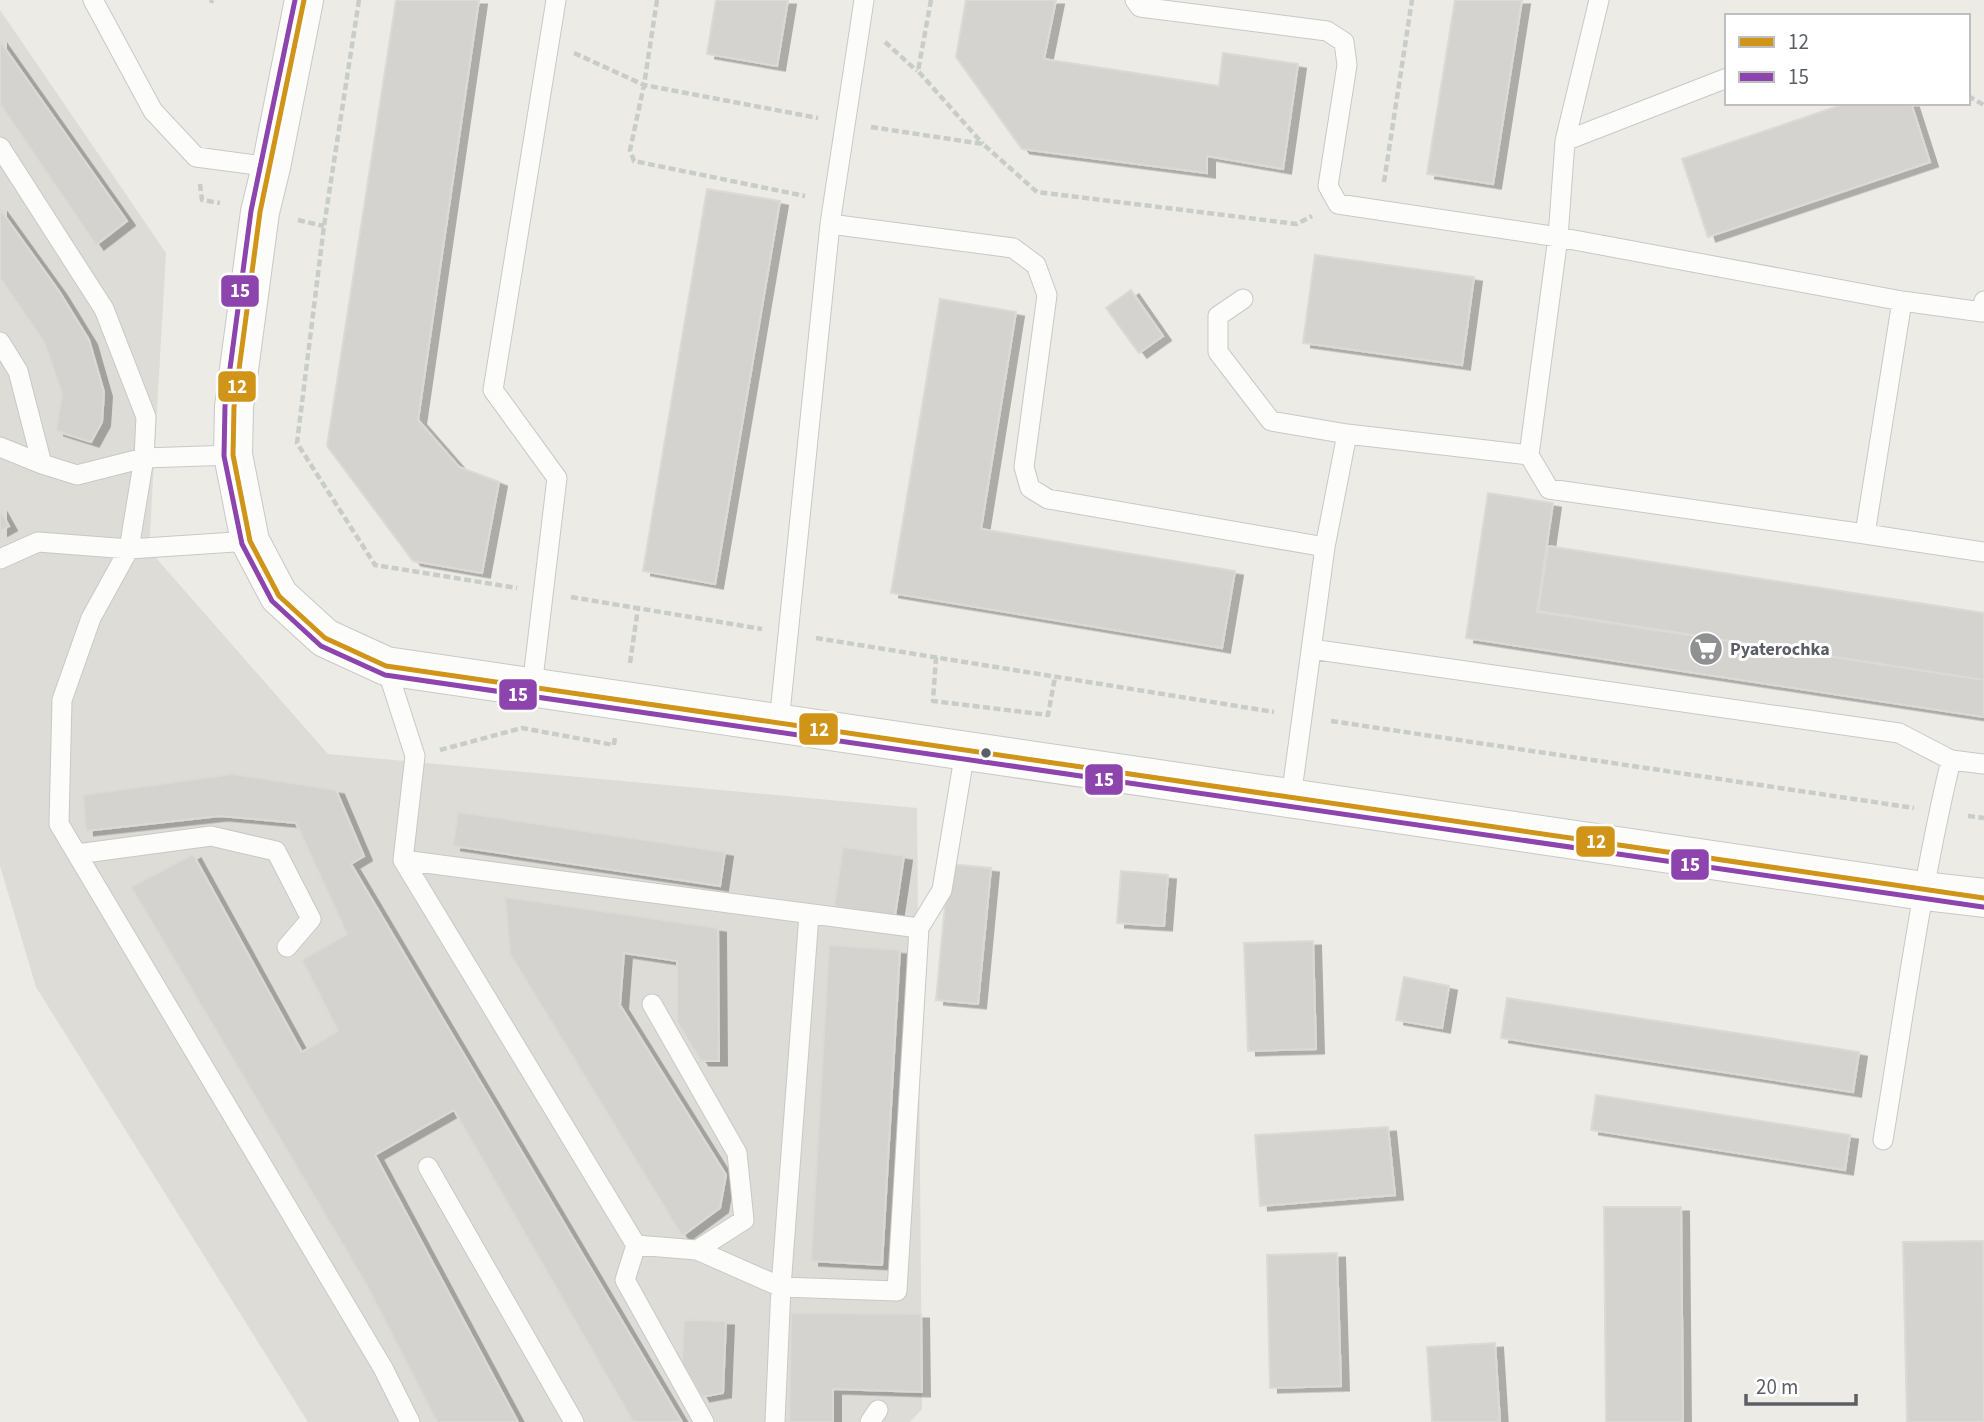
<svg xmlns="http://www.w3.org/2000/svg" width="1984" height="1422" viewBox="0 0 1984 1422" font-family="'Source Sans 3',sans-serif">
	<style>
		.industrial { fill: #dddcd7 }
		.building { fill: #d4d3d0; stroke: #dcdad4; stroke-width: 2; filter: url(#shadow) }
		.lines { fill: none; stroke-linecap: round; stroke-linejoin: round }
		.service-casing { stroke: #c8c8c7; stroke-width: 21 }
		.minor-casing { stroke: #c8c8c7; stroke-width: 40 }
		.path { stroke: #c8cdca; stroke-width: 4.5; stroke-dasharray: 7 3.5; stroke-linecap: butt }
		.service { stroke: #fcfcfb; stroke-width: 19 }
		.minor { stroke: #fcfcfb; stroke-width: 38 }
		.bus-1-casing { stroke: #fff; stroke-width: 10 }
		.bus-2-casing { stroke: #fff; stroke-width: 10 }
		.bus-1 { stroke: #d09419; stroke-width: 5 }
		.bus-2 { stroke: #8e44ad; stroke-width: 5 }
		.bus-dot { fill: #5b5f65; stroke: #fff; stroke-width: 2.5 }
		.labels { text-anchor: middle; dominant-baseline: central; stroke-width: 6; stroke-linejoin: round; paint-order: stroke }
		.poi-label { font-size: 18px; font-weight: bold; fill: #5b5f65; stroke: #fff; text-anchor: start }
		.line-badge { stroke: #fff; stroke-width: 2.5 }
		.badge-label { font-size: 19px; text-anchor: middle; font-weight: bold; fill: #fff }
	</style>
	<defs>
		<filter id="shadow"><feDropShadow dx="8" dy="4.5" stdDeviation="0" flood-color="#0004"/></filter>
	</defs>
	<rect width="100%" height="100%" fill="#ecebe6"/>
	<path class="industrial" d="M 0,10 L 166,253 L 149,550 L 328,754 L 917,808 L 922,1409 L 910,1422 L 308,1422 L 36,987 L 0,866 Z"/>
	<path class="building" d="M 396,0 L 479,0 L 418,420 L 459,467 L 499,482 L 482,573 L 413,561 L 327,446 Z
		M 716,0 L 788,0 L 777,66 L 707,54 Z
		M 966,0 L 1056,0 L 1044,59 L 1219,86 L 1223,53 L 1298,64 L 1283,169 L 1207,156 L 1207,173 L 1022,149 L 956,57 Z
		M 1455,0 L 1522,0 L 1493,184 L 1427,174 Z
		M 0,41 L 127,221 L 96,245 L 0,104 Z
		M 1847,103 L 1911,103 L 1930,162 L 1708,237 L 1682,159 Z
		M 707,189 L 780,201 L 715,584 L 643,571 Z
		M 0,209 L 59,291 L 89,340 L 104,392 L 102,422 L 91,442 L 56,431 L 62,393 L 44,342 L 0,278 Z
		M 1315,255 L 1474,277 L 1462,365 L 1303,343 Z
		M 1131,290 L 1163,336 L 1139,353 L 1106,308 Z
		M 940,299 L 1016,312 L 981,529 L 1235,571 L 1222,648 L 891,593 Z
		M 1488,493 L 1553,503 L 1537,612 L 1984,680 L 1984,717 L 1466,638 Z
		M 0,510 L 9,526 L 0,531 Z
		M 1548,546 L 1984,613 L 1984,680 L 1538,611 Z
		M 232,774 L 336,790 L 364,856 L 351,864 L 682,1422 L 633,1422 L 454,1110 L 375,1155 L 518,1422 L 437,1422 L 366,1284 L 131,887 L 193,854 L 302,1052 L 338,1031 L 302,960 L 347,934 L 296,823 L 220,816 L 86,831 L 83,795 Z
		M 458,812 L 725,852 L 720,886 L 453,846 Z
		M 843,847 L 904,856 L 895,916 L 834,907 Z
		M 949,864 L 991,868 L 978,1004 L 936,1000 Z
		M 1121,871 L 1168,875 L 1164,926 L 1117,923 Z
		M 505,897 L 718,928 L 719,1061 L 701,1061 L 677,1022 L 677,961 L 624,953 L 620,1005 L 726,1175 L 720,1208 L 682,1236 L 510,954 Z
		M 1313,941 L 1316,1049 L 1248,1051 L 1244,943 Z
		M 829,945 L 900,950 L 882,1265 L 811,1261 Z
		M 1404,977 L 1449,986 L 1442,1028 L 1396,1020 Z
		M 1507,998 L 1859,1052 L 1853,1092 L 1501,1038 Z
		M 1596,1095 L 1850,1135 L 1845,1170 L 1591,1130 Z
		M 1388,1127 L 1395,1195 L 1260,1206 L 1255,1135 Z
		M 1604,1207 L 1681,1207 L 1683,1422 L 1606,1422 Z
		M 1983,1241 L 1984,1422 L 1907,1422 L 1903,1242 Z
		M 1337,1253 L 1341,1386 L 1270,1388 L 1267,1255 Z
		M 791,1313 L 921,1314 L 922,1392 L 833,1389 L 833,1422 L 789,1422 Z
		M 684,1320 L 726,1321 L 723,1393 L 702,1397 L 682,1363 Z
		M 1495,1343 L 1500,1422 L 1432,1422 L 1427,1347 Z"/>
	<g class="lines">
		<g class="service-casing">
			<path id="service" d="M 93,0 L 153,111 L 196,157 L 271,167
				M 1135,0 L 1140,7 L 1327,31 L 1344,42 L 1347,65 L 1328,186 L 1338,204 L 1558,237 L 1902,301 L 1982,312 L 1984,301
				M 1565,141 L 1727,78
				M 0,147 L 104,309 L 146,417 L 144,458 L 129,549 L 38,542 L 0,559
				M 830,224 L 1013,248 L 1036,265 L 1047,295 L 1024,467 L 1030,488 L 1048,499 L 1325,547
				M 1243,299 L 1218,316 L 1218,352 L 1271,421 L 1347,434
				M 1902,301 L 1865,534 L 1984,552
				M 0,342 L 18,371 L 42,464 L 77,475 L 144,458 L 233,455
				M 0,447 L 42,464
				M 1529,455 L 1549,489 L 1865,534
				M 250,541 L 129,549 L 91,618 L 62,700 L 59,824 L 383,1368 L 410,1422
				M 1311,649 L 1899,733 L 1951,760
				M 386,666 L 415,756 L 403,860 L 636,1245 L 697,1250 L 744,1220 L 737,1153 L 652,1004
				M 532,687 L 557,478 L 493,390 L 556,0
				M 779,723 L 830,224 L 864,0
				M 1291,798 L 1325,547 L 1347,434 L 1529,455 L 1558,237 L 1565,141 L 1599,0
				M 77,854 L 211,836 L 276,851 L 311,919 L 287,947
				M 403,860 L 919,928 L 942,890 L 965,751
				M 1883,1140 C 1904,1013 1921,885 1951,760 L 1984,764
				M 428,1167 L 574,1422
				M 636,1245 L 625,1280 L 704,1422
				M 697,1250 L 781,1287 L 897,1291 L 919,928
				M 775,1422 L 781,1287 L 809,915
				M 870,1422 L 878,1410"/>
		</g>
		<g class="minor-casing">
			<path id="minor" d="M 304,0 L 271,167 L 260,212 L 234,407 L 233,455 L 250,541 L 279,596 L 325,638 L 386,666 L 1924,891 L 1984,898"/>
		</g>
		<path class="path" d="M 359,0 L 324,226 L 297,443 L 375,565 L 517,588
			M 657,0 L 644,85 L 630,150 L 634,161 L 805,196
			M 931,0 L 918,71 L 983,144
			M 211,3 L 212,0
			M 885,42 L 917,71
			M 574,53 L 644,85 L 818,118
			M 1968,96 L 1984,105
			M 871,127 L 983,144 L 1037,192 L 1297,224 L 1312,216
			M 1384,182 L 1412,0
			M 200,184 L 202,200 L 220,203
			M 298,220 L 324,226
			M 571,597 L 762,629
			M 816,638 L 1274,712
			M 936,657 L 933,701 L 1048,715 L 1055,677
			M 630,663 L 638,608
			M 1331,721 L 1914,808
			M 440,750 L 522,728 L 614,745 L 615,736
			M 1968,816 L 1984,818"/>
		<use href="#service" class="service"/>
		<use href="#minor" class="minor"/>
		<g class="bus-1-casing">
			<path id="bus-1" d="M 304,0 L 260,212 L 234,407 L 233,455 L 250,541 L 279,596 L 325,638 L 386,666 L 1984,898"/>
		</g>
		<g class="bus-2-casing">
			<path id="bus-2" d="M 295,0 L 251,211 L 225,406 L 224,456 L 242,544 L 272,601 L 321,646 L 385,675 L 1983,907"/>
		</g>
		<use href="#bus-1" class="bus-1"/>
		<use href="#bus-2" class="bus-2"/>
	</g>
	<defs>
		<g id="supermarket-disc" transform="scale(1.75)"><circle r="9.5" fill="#8e9092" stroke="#fff"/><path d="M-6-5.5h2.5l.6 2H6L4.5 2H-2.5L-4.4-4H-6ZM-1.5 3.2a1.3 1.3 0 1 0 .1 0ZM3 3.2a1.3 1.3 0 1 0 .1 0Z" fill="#fff"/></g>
	</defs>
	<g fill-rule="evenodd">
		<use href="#supermarket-disc" x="1706" y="649"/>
	</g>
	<circle class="bus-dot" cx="986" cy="753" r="6"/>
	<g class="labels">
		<g class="poi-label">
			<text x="1730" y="649">Pyaterochka</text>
		</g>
	</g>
	<g class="line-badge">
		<rect x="220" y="274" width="40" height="34" rx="7" fill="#8e44ad"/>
		<rect x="217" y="370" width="40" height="33" rx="7" fill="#d09419"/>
		<rect x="498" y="678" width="40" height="33" rx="7" fill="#8e44ad"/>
		<rect x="798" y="712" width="41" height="34" rx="7" fill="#d09419"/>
		<rect x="1084" y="763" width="40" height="33" rx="7" fill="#8e44ad"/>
		<rect x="1575" y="825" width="41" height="33" rx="7" fill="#d09419"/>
		<rect x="1670" y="848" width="40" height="33" rx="7" fill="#8e44ad"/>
	</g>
	<g class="badge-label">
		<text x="240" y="297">15</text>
		<text x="237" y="393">12</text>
		<text x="518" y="701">15</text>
		<text x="819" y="736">12</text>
		<text x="1104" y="786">15</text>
		<text x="1596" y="848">12</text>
		<text x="1690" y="871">15</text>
	</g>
	<rect x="1725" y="14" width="245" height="91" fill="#ffffff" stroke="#bdbfc1" stroke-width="2"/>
	<rect x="1739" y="37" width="35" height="10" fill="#d09419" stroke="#bdbfc1" stroke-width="2"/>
	<text x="1788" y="49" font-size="21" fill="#5b5f65">12</text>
	<rect x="1739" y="72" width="35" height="10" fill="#8e44ad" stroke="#bdbfc1" stroke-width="2"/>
	<text x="1788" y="84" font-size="21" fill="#5b5f65">15</text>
	<path d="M1746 1394v10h110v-10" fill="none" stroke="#5b5f65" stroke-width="3.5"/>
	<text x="1756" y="1394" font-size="21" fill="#5b5f65" stroke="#ffffff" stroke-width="5" paint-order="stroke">20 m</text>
</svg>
